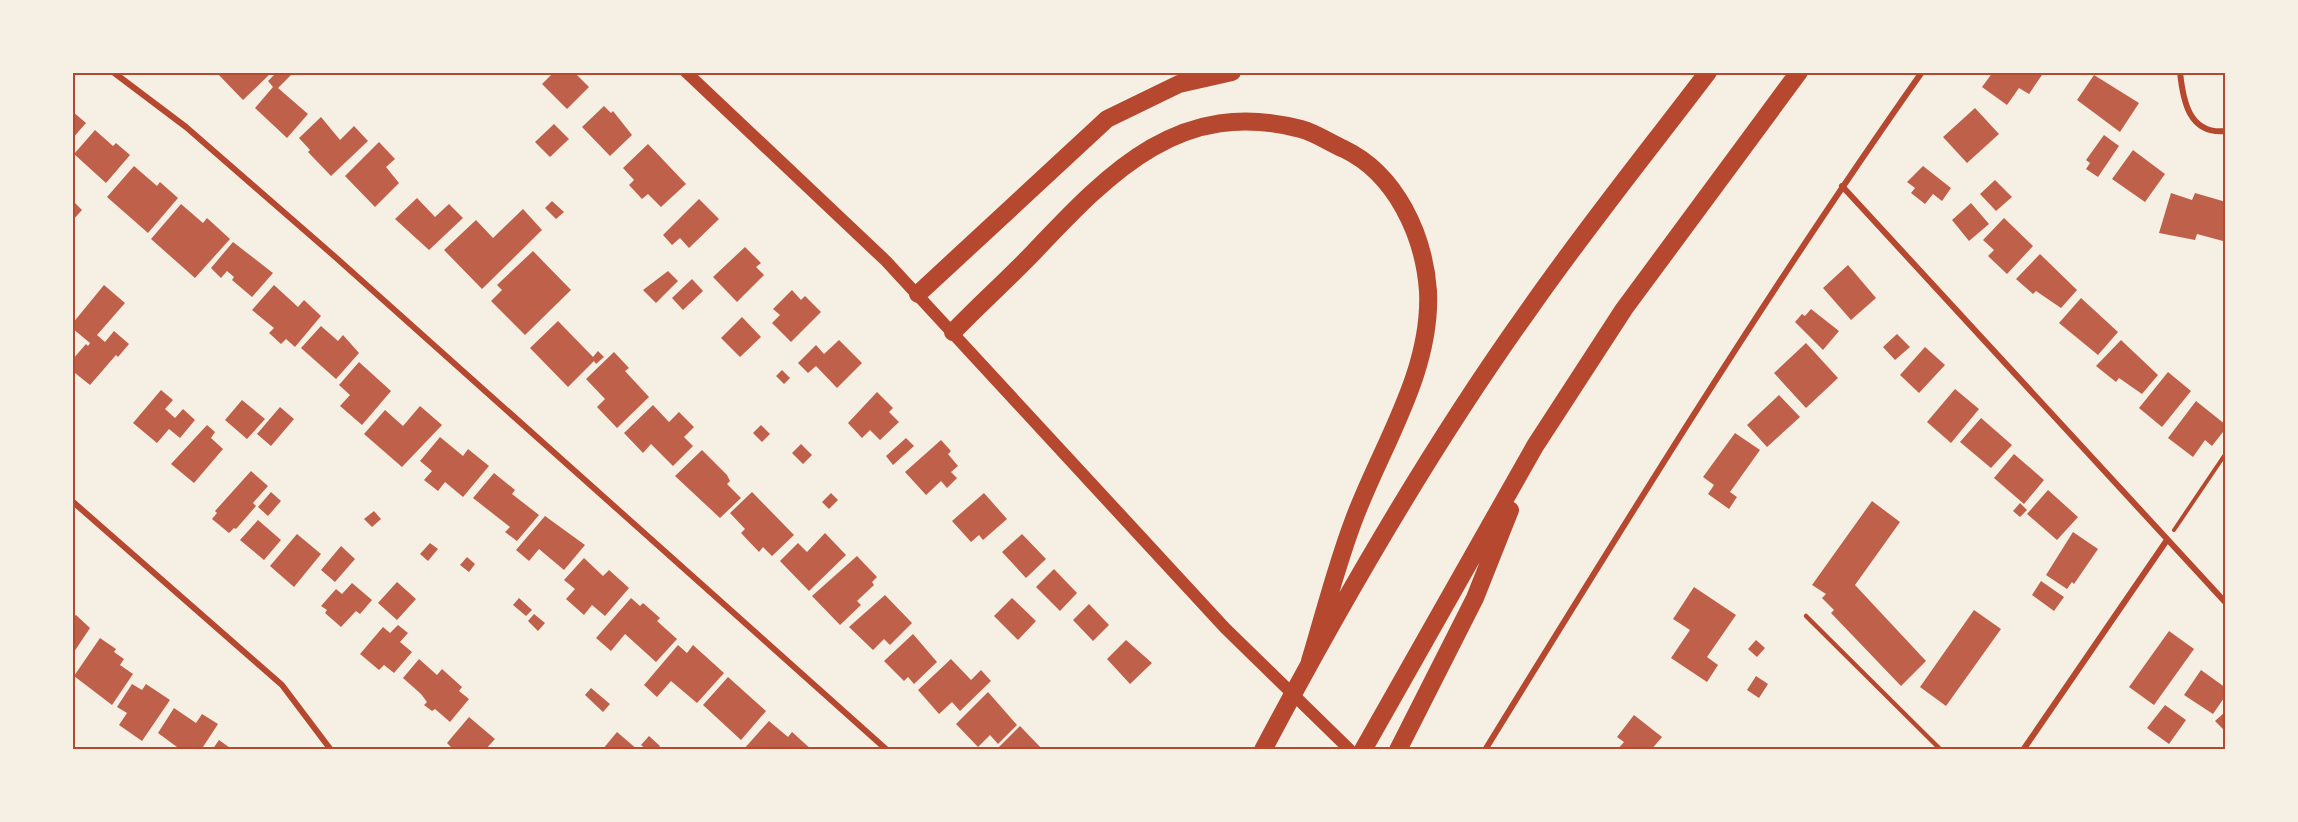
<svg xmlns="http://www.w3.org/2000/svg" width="2298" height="822" viewBox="0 0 2298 822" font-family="'Nunito Sans',sans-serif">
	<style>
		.building { fill: #bf614a }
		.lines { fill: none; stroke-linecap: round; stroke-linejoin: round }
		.path { stroke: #b5482f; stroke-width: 4 }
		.service { stroke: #b5482f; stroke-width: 4.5 }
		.minor { stroke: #b5482f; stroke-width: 6 }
		.secondary { stroke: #b5482f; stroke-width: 12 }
		.motorway { stroke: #b5482f; stroke-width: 18 }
		.neatline { fill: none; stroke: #b5482f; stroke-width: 2 }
	</style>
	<rect width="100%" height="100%" fill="#f6efe4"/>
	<path class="building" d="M 216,72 L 272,72 L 243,100 Z
		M 277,72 L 294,72 L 278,88 L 308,114 L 287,138 L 255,108 L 273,87 L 268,81 Z
		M 554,72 L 567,72 L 570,75 L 574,72 L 589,87 L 567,109 L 542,84 Z
		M 1993,72 L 2044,72 L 2029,94 L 2019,88 L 2007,105 L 1982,87 Z
		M 2094,75 L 2139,103 L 2120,132 L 2077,100 Z
		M 604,106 L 611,113 L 613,111 L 632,135 L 610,156 L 582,127 Z
		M 1975,108 L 1999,134 L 1967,163 L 1943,137 Z
		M 72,111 L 86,123 L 72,139 Z
		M 321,117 L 340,140 L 354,126 L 368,141 L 331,176 L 308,152 L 310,150 L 299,138 Z
		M 554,124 L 569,139 L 550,157 L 535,142 Z
		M 95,130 L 113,146 L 116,143 L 130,155 L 106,183 L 74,154 Z
		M 2104,135 L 2119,146 L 2098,177 L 2086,169 L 2090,163 L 2086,160 Z
		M 379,142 L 395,159 L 386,167 L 399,183 L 375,207 L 345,176 Z
		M 648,144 L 686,184 L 661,207 L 648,194 L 642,199 L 629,185 L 634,180 L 623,168 Z
		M 2133,150 L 2165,174 L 2145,202 L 2112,179 Z
		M 134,166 L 157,186 L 160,182 L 178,198 L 148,233 L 107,197 Z
		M 1923,166 L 1951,188 L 1942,201 L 1933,194 L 1925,204 L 1911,193 L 1915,188 L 1907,182 Z
		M 1995,180 L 2012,197 L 1996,211 L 1980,194 Z
		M 2171,193 L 2192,200 L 2195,193 L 2226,202 L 2226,231 L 2223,241 L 2197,234 L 2195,240 L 2159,233 Z
		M 417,198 L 435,217 L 449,204 L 463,218 L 429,250 L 395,219 Z
		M 699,199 L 719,219 L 689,248 L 680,238 L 672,245 L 663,235 Z
		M 552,201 L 564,212 L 556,219 L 545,208 Z
		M 75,203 L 82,210 L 73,220 L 72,206 Z
		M 1971,203 L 1989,224 L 1969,241 L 1952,220 Z
		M 181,204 L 203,223 L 207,218 L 230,239 L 195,278 L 151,239 Z
		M 523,209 L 542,230 L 482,289 L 444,250 L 476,220 L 493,238 Z
		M 2004,218 L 2033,246 L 2007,274 L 1988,256 L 1994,250 L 1983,240 Z
		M 233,242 L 273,273 L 252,297 L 232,280 L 234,277 L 227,271 L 221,278 L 211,268 Z
		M 745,247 L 761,263 L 756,267 L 764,275 L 737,302 L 713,277 Z
		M 533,251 L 571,290 L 525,335 L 491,301 L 502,290 L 497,285 Z
		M 2040,254 L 2077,290 L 2061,308 L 2036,291 L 2033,294 L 2016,279 Z
		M 1848,265 L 1876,298 L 1851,320 L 1823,288 Z
		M 668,271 L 678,281 L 656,303 L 643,290 Z
		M 692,279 L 703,291 L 683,310 L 672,298 Z
		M 104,285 L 125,303 L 97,335 L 105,342 L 114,331 L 129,344 L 118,357 L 116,355 L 90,385 L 75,373 L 72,377 L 72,360 L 86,344 L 88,346 L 90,343 L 72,328 L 72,324 Z
		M 274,285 L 298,307 L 304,300 L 321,316 L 295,347 L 286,339 L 281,344 L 269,333 L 274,328 L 252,310 Z
		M 792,290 L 801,300 L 805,296 L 821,312 L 791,342 L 772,323 L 780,315 L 773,309 Z
		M 2081,298 L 2118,332 L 2098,355 L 2059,323 Z
		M 1811,309 L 1839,331 L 1823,350 L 1795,322 L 1802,314 L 1805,316 Z
		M 742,317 L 761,337 L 740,357 L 721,338 Z
		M 558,321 L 593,357 L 598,351 L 604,357 L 596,364 L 594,361 L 568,387 L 530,348 Z
		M 321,326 L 338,341 L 343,335 L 359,353 L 336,379 L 301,348 Z
		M 1897,334 L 1910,347 L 1895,360 L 1883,347 Z
		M 839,340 L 862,363 L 837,388 L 816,366 L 808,373 L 798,363 L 816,345 L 824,354 Z
		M 2121,340 L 2158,375 L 2142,394 L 2119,378 L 2116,382 L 2096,366 Z
		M 1806,343 L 1838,378 L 1806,408 L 1774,373 Z
		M 1925,347 L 1945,365 L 1919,393 L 1900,375 Z
		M 614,352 L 629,368 L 625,371 L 649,397 L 617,428 L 597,407 L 605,399 L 586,379 Z
		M 359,362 L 391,391 L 362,425 L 340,406 L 350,395 L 339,385 Z
		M 782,370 L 790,378 L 784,384 L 776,376 Z
		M 2168,372 L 2191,391 L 2162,427 L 2139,408 Z
		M 1955,389 L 1979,409 L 1951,443 L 1927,422 Z
		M 161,390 L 173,400 L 165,409 L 175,418 L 183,409 L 195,420 L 180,438 L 169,429 L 157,443 L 133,423 Z
		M 877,392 L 893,408 L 889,412 L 899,422 L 880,440 L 870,430 L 862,438 L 848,423 Z
		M 1779,395 L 1800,417 L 1767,447 L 1747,425 Z
		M 242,400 L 265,419 L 247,439 L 225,420 Z
		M 2196,401 L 2226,425 L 2226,428 L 2212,446 L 2205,440 L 2193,457 L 2168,438 Z
		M 653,405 L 669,422 L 679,412 L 694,427 L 684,437 L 693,446 L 673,466 L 651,444 L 643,453 L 624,433 Z
		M 420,406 L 442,425 L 402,467 L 364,434 L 385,410 L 403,426 Z
		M 280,407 L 294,419 L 271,446 L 257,434 Z
		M 1981,418 L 2012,445 L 1991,468 L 1960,442 Z
		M 207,425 L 215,432 L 211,438 L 223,449 L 194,483 L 171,464 Z
		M 761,425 L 770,434 L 762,442 L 753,433 Z
		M 1735,433 L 1760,450 L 1730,492 L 1737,497 L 1729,509 L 1708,494 L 1714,485 L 1703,477 Z
		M 440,437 L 463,456 L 468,449 L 489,466 L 463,497 L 445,482 L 438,491 L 424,480 L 432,471 L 420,461 Z
		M 906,438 L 914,446 L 893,465 L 886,456 Z
		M 941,440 L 951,451 L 948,454 L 958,466 L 951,472 L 957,478 L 947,488 L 941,481 L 926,495 L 905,472 Z
		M 801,444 L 812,455 L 803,464 L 792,453 Z
		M 702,450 L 727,475 L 730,481 L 727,484 L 741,498 L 720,518 L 675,476 Z
		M 2014,454 L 2044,480 L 2024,504 L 1994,478 Z
		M 251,471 L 268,486 L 253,503 L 256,506 L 236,529 L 234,528 L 229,533 L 212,519 L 217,513 L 215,511 Z
		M 494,473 L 515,490 L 512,494 L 539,515 L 517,541 L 505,532 L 510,527 L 473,498 Z
		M 2048,490 L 2078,517 L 2057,540 L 2027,514 Z
		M 271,492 L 281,501 L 268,516 L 258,507 Z
		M 752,492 L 794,535 L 772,556 L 763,547 L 759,552 L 741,533 L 745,529 L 730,513 Z
		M 831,493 L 838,500 L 829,509 L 822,502 Z
		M 984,493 L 1007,519 L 983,540 L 979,535 L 971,542 L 952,521 Z
		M 1872,501 L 1900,522 L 1855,585 L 1926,661 L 1901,686 L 1831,613 L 1834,610 L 1822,598 L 1826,594 L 1812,585 Z
		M 2020,503 L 2027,510 L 2020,517 L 2013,511 Z
		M 374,511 L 381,519 L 372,527 L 364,519 Z
		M 545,516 L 585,545 L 564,570 L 539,549 L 529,561 L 516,550 Z
		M 258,520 L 281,540 L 264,560 L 240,540 Z
		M 2073,532 L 2098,549 L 2074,584 L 2072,582 L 2067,589 L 2046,575 Z
		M 825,533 L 846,555 L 809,591 L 780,561 L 798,543 L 807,552 Z
		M 297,534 L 321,554 L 294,587 L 270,566 Z
		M 1022,534 L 1046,559 L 1026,578 L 1002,552 Z
		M 430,543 L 438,549 L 428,561 L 420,554 Z
		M 341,546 L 355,559 L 335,582 L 321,570 Z
		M 857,556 L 877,577 L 872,582 L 874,585 L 857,601 L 861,605 L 840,625 L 812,596 Z
		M 467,557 L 475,564 L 469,572 L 460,565 Z
		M 584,558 L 603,576 L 609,570 L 629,588 L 605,616 L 592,605 L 584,615 L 566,599 L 575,589 L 564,580 Z
		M 1054,569 L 1077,593 L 1060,611 L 1036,587 Z
		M 2041,581 L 2064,597 L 2054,611 L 2032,595 Z
		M 397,582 L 416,599 L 397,620 L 378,603 Z
		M 352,583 L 372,600 L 360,614 L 356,611 L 341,627 L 325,613 L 327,610 L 321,606 L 336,589 L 342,594 Z
		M 1694,587 L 1736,615 L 1707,657 L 1718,665 L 1707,682 L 1671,658 L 1690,630 L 1673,619 Z
		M 885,595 L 912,623 L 890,645 L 884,639 L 873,650 L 849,627 Z
		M 519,598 L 532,610 L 526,616 L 513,605 Z
		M 631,598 L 640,606 L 643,603 L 660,618 L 657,621 L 677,639 L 656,662 L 625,634 L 611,651 L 596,638 Z
		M 1012,598 L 1036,621 L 1018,640 L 994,616 Z
		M 1089,604 L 1109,625 L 1093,641 L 1073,620 Z
		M 1974,610 L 2001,629 L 1946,706 L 1920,687 Z
		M 534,614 L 545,623 L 538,631 L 528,621 Z
		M 76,615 L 90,628 L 74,652 L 72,651 L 72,617 Z
		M 398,625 L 408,633 L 400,642 L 412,652 L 394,673 L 384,665 L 379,670 L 360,654 L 383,627 L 390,633 Z
		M 2169,631 L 2194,649 L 2154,705 L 2129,687 Z
		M 913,634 L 937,662 L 914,684 L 908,677 L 904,681 L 884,661 Z
		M 100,638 L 116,649 L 114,652 L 124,659 L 120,665 L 133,674 L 112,705 L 74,676 Z
		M 1126,640 L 1152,663 L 1130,684 L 1107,659 Z
		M 1756,640 L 1765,648 L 1757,657 L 1748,649 Z
		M 678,645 L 687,653 L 693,645 L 724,673 L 697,703 L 671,681 L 657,697 L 644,685 Z
		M 419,659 L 437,675 L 442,669 L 462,687 L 459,691 L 469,699 L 450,722 L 435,709 L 432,711 L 424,705 L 427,702 L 421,694 L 403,678 Z
		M 951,659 L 971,680 L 981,670 L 991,681 L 960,711 L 952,702 L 939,714 L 918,690 Z
		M 2201,670 L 2226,688 L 2226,695 L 2213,714 L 2184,695 Z
		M 1756,676 L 1768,684 L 1759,698 L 1747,690 Z
		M 728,677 L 766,711 L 741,740 L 703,705 Z
		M 132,684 L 142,690 L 146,684 L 170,700 L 142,741 L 119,725 L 127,713 L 117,707 Z
		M 591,688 L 610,704 L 603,712 L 585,695 Z
		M 988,692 L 1017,725 L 998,744 L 990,735 L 978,747 L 956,724 Z
		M 2165,705 L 2186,720 L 2169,744 L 2147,728 Z
		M 174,708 L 196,723 L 202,714 L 218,724 L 201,750 L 181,750 L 158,733 Z
		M 2226,711 L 2226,732 L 2215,721 Z
		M 1634,715 L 1662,737 L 1651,750 L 1617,750 L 1624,742 L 1617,737 Z
		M 469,717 L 495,739 L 485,750 L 454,750 L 447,743 Z
		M 769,721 L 788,737 L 792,732 L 812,750 L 743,750 Z
		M 1020,726 L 1043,750 L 996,750 Z
		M 617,732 L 638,750 L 602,750 Z
		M 649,736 L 660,746 L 657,750 L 647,750 L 641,745 Z
		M 219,740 L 233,750 L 212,750 Z"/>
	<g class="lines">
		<path class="path" d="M 2174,530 L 2226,453"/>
		<path class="service" d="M 1806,616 L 1941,750"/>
		<path class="minor" d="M 113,72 L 186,127 L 333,255 L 887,750
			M 2180,72 C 2183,101 2189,135 2226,131
			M 1842,186 L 2226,603
			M 72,501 L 282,685 L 331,750
			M 1485,750 C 1626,521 1767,292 1922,72
			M 2023,750 L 2167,540"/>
		<path class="secondary" d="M 686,72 L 886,261 L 1225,628 L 1350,750"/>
		<path class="motorway" d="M 918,294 L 1107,119 L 1179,84 L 1232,72
			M 953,332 C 979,305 1008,279 1034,252 C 1110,172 1180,97 1301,129 C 1316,133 1330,143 1344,149 C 1396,174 1424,235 1428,291 C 1432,373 1380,448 1353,522 C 1336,567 1324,615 1310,661
			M 1263,750 C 1342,601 1430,448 1528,311 C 1585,229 1648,151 1708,72
			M 1363,750 L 1535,446 L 1624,309 L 1799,72
			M 1398,750 L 1475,598 L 1510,510"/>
	</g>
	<rect width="2298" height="822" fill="none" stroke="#f6efe4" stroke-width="147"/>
	<rect x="74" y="74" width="2150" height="674" class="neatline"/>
</svg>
